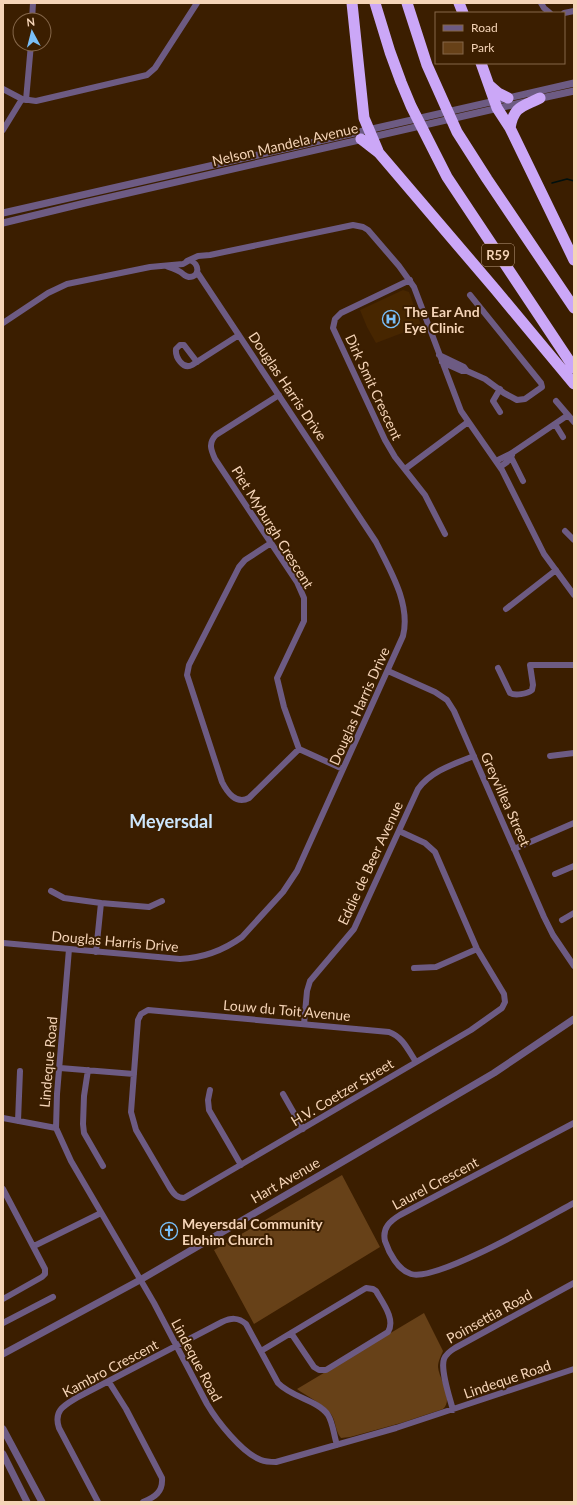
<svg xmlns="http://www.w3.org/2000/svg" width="577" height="1505" viewBox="0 0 577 1505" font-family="Lato,sans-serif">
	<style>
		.built { fill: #472600 }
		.green { fill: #674118 }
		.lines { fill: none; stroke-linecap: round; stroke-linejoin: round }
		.stream { stroke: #00100e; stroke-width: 1.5 }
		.minor { stroke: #6d5b83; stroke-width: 6 }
		.tertiary { stroke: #6d5b83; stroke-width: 7 }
		.motorway { stroke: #cba7f7; stroke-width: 11 }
		.labels { text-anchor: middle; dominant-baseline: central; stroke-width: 4; stroke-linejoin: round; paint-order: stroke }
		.shield { fill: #3b1e00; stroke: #bd9d80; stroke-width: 1 }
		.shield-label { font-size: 13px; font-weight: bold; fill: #f5d4b7 }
		.street-label { font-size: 14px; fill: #f5d4b7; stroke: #3b1e00 }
		.poi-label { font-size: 14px; font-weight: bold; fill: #f5d4b7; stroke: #3b1e00; text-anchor: start }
		.district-label { font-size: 18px; font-weight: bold; fill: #cde6fc; stroke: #3b1e00 }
	</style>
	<rect width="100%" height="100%" fill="#3b1e00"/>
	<path class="built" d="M 403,290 L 409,292 L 425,336 L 410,330 L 376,343 L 367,327 L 360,310 Z"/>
	<path class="green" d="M 342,1175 L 380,1247 L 254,1324 L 214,1250 Z
		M 424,1313 L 443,1351 C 441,1356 438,1361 438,1367 C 439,1379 454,1399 443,1409 L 401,1423 L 350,1437 L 341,1438 C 335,1431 336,1421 331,1414 C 325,1405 306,1396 297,1389 Z"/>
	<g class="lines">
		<path class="stream" d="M 552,183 L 567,179 L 574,181"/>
		<path class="minor" d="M 541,3 L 544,8 L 550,13
			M 564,13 L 574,11
			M 32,20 L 33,3
			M 3,89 L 22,99 L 36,101 L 147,75 L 155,68 L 197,3
			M 26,100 L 31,44
			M 3,130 L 22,99
			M 187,261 L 198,256 L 210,255 L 353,225 L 363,227 L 368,230 L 399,266 L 414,287 L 461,411 L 502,470 L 544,554 L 574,595
			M 410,280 L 341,313 L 335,319 L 333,328 L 385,440 L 395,457 L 425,495 L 445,534
			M 3,323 L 48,293 L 67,284 L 150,267 L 183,264 L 190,260 C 200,264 200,277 189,277 C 185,276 186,276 183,274 C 179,270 172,268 166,266
			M 439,355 L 464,367 L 467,371
			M 197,362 L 184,345 L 180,345 L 176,349 C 175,357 183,370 192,365 L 239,335
			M 442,362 L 462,371 L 467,371 L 485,379 L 504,393 L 517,400 L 525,399 L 542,387 L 541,383 L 470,295
			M 500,389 L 493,401 L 500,412
			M 279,395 L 216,435 C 208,443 211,450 215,459 L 297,582 L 304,598 L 304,621 L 277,678 L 284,707 L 299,749 L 343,769
			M 556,401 L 574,422
			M 555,424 L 563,437
			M 511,457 L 523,481
			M 496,461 L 512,453 L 568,415
			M 500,467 L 507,462 L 512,455
			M 405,469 L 468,422
			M 565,531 L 574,540
			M 271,543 L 245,560 L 239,567 L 189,665 L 187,675 L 222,782 C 227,792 236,805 249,798 L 299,749
			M 506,609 L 556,570
			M 498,668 L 510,693 C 515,696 527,694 532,690 L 533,685 L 530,665 L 574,665
			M 388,671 L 435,692 L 447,700 L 454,711 L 544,917 L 553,935 L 574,966
			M 550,756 L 574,753
			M 399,831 L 425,843 L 435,852 L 477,949 L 504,994 L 505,1002 L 502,1008 L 471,1030 L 184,1198 C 177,1198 174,1194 170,1188 L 136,1130 L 131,1112 L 138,1020 L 141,1014 L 148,1010 L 389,1032 C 403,1037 408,1050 416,1062
			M 514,849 L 574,823
			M 555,874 L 574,866
			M 51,891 L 64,898 L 101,903 L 96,952
			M 101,903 L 149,907 L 162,901
			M 562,920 L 574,913
			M 3,943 L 180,959 C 202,958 224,950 242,937 L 283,892 L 297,871 L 403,636 C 411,604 390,570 376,542 L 197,272
			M 69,949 L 57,1094 L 56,1128 L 71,1161 L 154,1303 L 207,1404 C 217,1421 242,1453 261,1460 C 266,1462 271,1462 276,1462 L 396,1428 L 574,1369
			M 414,968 L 436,967 L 477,949
			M 304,1024 L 307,991 L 310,981 L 354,929 L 418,789 C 431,771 454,764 474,756
			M 60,1068 L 134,1074
			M 88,1070 L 84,1096 L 83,1124 L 84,1133 L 103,1166
			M 210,1090 L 208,1100 L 209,1110 L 241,1165
			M 283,1094 L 303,1129
			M 3,1118 L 56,1128
			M 18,1121 L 20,1071
			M 574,1123 L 400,1215 C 390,1221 382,1228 385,1241 C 389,1253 398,1270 411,1274 C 437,1282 546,1218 574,1203
			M 3,1189 L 45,1269 L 45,1274 L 42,1277 L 3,1299
			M 34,1246 L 101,1213
			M 3,1323 L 53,1297
			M 261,1351 L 366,1288 L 373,1289 L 376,1291 C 382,1302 396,1319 388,1332 L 326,1370 L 319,1370 L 314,1367 L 291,1333
			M 109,1382 L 126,1409 L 162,1478 C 163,1492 155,1497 143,1502
			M 453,1410 C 450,1398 440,1370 444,1359 C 446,1354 450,1351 455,1348 L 574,1283
			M 98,1502 L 59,1428 C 53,1410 65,1405 78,1397 L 222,1322 C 231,1318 238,1317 246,1324 L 278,1383 C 291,1397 319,1401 328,1415 C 333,1423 334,1436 337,1445"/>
		<path class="tertiary" d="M 537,99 L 574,91
			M 3,213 L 574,83
			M 3,223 L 85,203 L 525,102
			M 3,1354 L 140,1280 L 327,1171 L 494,1073 L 574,1019
			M 3,1429 L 42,1502
			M 3,1454 L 27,1502"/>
		<path class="motorway" d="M 352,3 L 364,118 L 378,151
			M 375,3 L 390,52 L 401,82 L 411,106 L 447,177 L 574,368
			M 407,3 L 427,65 L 457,132 L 487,179 L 574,308
			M 459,3 L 463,13
			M 481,63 L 497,108 L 510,128 L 574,260
			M 490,86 L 498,93 L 508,98
			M 510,128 C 514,106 522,107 540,98
			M 361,139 L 379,153 L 495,289 L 574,384"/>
	</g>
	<defs>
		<g id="hospital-ring" transform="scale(0.9)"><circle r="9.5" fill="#3b1e00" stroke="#79bff8" stroke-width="1.5"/><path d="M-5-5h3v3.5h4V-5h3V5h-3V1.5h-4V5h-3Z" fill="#79bff8"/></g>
		<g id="church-ring" transform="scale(0.9)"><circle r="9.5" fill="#3b1e00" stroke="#79bff8" stroke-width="1.5"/><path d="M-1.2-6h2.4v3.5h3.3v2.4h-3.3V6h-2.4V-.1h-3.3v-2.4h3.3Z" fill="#79bff8"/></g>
	</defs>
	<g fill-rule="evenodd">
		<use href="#hospital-ring" x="391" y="319"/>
		<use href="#church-ring" x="169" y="1231"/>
	</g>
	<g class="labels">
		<rect class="shield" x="482" y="244" width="32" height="22" rx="3"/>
		<g class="shield-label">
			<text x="498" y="255">R59</text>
		</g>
		<g class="street-label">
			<text transform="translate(285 144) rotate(-13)">Nelson Mandela Avenue</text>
			<text transform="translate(288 386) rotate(56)">Douglas Harris Drive</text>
			<text transform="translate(374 387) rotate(65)">Dirk Smit Crescent</text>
			<text transform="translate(273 527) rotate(58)">Piet Myburgh Crescent</text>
			<text transform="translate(359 706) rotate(-66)">Douglas Harris Drive</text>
			<text transform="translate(506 799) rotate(66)">Greyvillea Street</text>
			<text transform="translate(370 863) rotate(-65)">Eddie de Beer Avenue</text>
			<text transform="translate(115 941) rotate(5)">Douglas Harris Drive</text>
			<text transform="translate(287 1010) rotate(5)">Louw du Toit Avenue</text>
			<text transform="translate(48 1062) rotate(-85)">Lindeque Road</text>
			<text transform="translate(342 1092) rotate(-31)">H.V. Coetzer Street</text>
			<text transform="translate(285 1180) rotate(-30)">Hart Avenue</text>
			<text transform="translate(435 1183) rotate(-28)">Laurel Crescent</text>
			<text transform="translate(489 1316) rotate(-29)">Poinsettia Road</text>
			<text transform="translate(197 1360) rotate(62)">Lindeque Road</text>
			<text transform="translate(110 1368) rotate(-28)">Kambro Crescent</text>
			<text transform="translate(507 1379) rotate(-19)">Lindeque Road</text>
		</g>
		<g class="poi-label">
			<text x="404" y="311">The Ear And<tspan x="404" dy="16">Eye Clinic</tspan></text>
			<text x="182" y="1223">Meyersdal Community<tspan x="182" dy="16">Elohim Church</tspan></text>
		</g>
		<g class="district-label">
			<text x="171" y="821">Meyersdal</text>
		</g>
	</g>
	<rect width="577" height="1505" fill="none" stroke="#f5d4b7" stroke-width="8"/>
	<rect x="435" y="12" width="130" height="52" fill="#3b1e00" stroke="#856749"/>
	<rect x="443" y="25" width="20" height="6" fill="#6d5b83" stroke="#856749"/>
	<text x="471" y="32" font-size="12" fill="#f5d4b7">Road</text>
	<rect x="443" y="42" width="20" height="12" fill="#674118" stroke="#856749"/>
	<text x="471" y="52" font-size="12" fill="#f5d4b7">Park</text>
	<g transform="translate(32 32) rotate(353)"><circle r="19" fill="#3b1e00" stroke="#856749"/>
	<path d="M0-3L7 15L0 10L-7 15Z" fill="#79bff8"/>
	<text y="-6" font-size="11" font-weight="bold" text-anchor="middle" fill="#f5d4b7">N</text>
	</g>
</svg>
